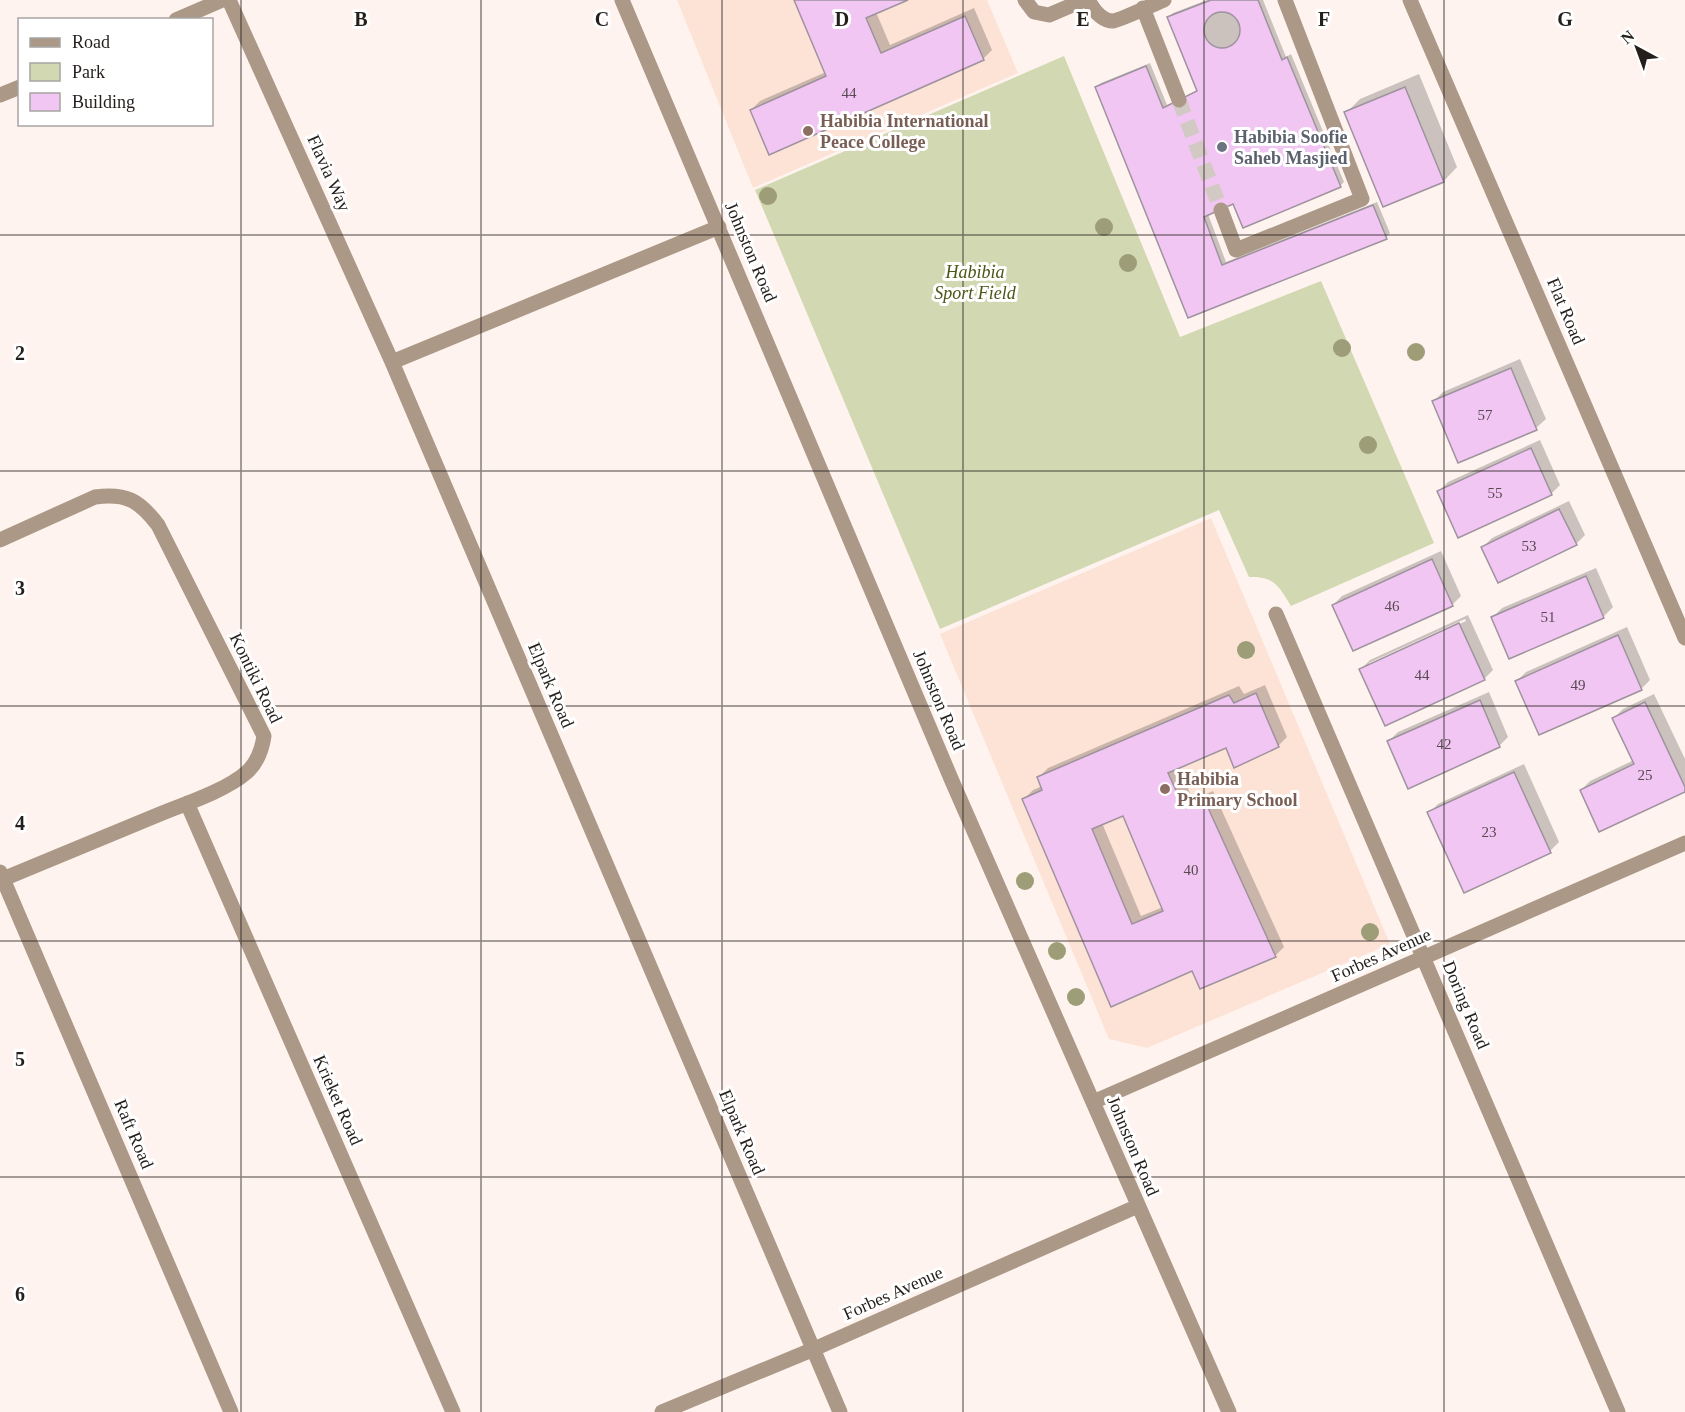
<svg xmlns="http://www.w3.org/2000/svg" width="1685" height="1412" viewBox="0 0 1685 1412" font-family="'Times New Roman',serif">
	<style>
		.built { fill: #fde3d6 }
		.green { fill: #d1d8b2 }
		.shadow { fill: #0003; fill-rule: evenodd }
		.building { fill: #f2c6f3; stroke: #9e929f; stroke-width: 1.5; fill-rule: evenodd }
		.lines { fill: none; stroke-linecap: round; stroke-linejoin: round }
		.minor-tunnel { stroke: #d3c9c4; stroke-width: 15; stroke-dasharray: 15 8; stroke-linecap: butt }
		.minor { stroke: #ab9886; stroke-width: 15 }
		.tree { fill: #9d9d78 }
		.grid { fill: none; stroke: #251f1c; stroke-width: 1.5; stroke-opacity: 0.55 }
		.education-dot { fill: #8d6e63; stroke: #fff; stroke-width: 2 }
		.worship-dot { fill: #6b7280; stroke: #fff; stroke-width: 2 }
		.labels { text-anchor: middle; dominant-baseline: central; stroke-width: 6; stroke-linejoin: round; paint-order: stroke }
		.number-label { font-size: 15px; fill: #584952 }
		.education-label { font-size: 18px; font-weight: bold; fill: #785e54; stroke: #fff; text-anchor: start }
		.worship-label { font-size: 18px; font-weight: bold; fill: #5b616d; stroke: #fff; text-anchor: start }
		.street-label { font-size: 18px; fill: #251f1c; stroke: #fff }
		.park-label { font-size: 18px; font-style: italic; fill: #4d5618; stroke: #fff }
		.grid-label { font-size: 20px; text-anchor: middle; font-weight: bold; fill: #251f1c; stroke: #fff; stroke-width: 6; stroke-linejoin: round; paint-order: stroke }
	</style>
	<rect width="100%" height="100%" fill="#fef3ee"/>
	<path class="built" d="M 677,0 L 987,0 L 1018,73 L 753,188 Z
		M 1211,518 L 1390,944 L 1147,1048 L 1109,1039 L 940,634 Z"/>
	<path class="green" d="M 1064,56 L 1180,337 L 1321,281 L 1434,543 L 1291,606 C 1279,586 1274,576 1249,577 L 1219,510 L 940,629 L 755,190 Z"/>
	<path class="shadow" d="M 795,0 L 904,0 L 876,12 L 890,45 L 974,8 L 992,50 L 983,59 L 751,110 L 760,101 L 826,72 Z
		M 1207,0 L 1263,0 L 1286,57 L 1291,54 L 1344,182 L 1340,186 L 1234,202 L 1208,214 L 1226,262 L 1377,202 L 1390,233 L 1386,237 L 1189,316 L 1096,87 L 1101,83 L 1150,63 L 1167,105 L 1198,90 L 1169,17 L 1173,13 Z
		M 1419,74 L 1457,167 L 1444,181 L 1346,113 L 1360,99 Z
		M 1520,359 L 1546,419 L 1536,428 L 1459,461 L 1434,401 L 1443,392 Z
		M 1540,440 L 1560,485 L 1551,494 L 1439,491 L 1448,482 Z
		M 1569,501 L 1585,535 L 1576,544 L 1483,547 L 1492,538 Z
		M 1441,551 L 1461,596 L 1452,605 L 1333,605 L 1342,596 Z
		M 1596,568 L 1613,607 L 1604,616 L 1510,657 L 1493,617 L 1502,608 Z
		M 1468,615 L 1493,670 L 1484,679 L 1361,669 L 1370,660 ZM 1465,619 L 1466,621 L 1369,666 L 1369,663 Z
		M 1627,627 L 1650,680 L 1641,689 L 1517,681 L 1526,672 Z
		M 1265,685 L 1287,737 L 1278,746 L 1227,746 L 1179,767 L 1193,800 L 1213,791 L 1284,947 L 1275,956 L 1193,969 L 1112,1005 L 1024,799 L 1033,790 L 1042,786 L 1039,777 L 1048,768 L 1239,686 L 1244,694 ZM 1123,814 L 1163,907 L 1141,916 L 1102,823 Z
		M 1489,692 L 1508,737 L 1499,746 L 1389,741 L 1398,732 Z
		M 1654,694 L 1685,759 L 1685,790 L 1581,790 L 1590,781 L 1634,760 L 1614,718 L 1623,709 Z
		M 1524,764 L 1559,842 L 1550,851 L 1429,813 L 1438,804 Z"/>
	<path class="building" d="M 794,0 L 908,0 L 866,18 L 881,53 L 965,16 L 984,60 L 769,155 L 750,110 L 826,76 Z
		M 1211,0 L 1258,0 L 1282,60 L 1287,57 L 1341,187 L 1243,228 L 1233,204 L 1204,217 L 1222,265 L 1373,205 L 1387,239 L 1188,318 L 1095,87 L 1146,66 L 1163,108 L 1197,91 L 1167,17 Z
		M1204 30a18 18 0 1 1 36 0a18 18 0 1 1-36 0Z
		M 1405,87 L 1444,182 L 1383,207 L 1344,112 Z
		M 1511,368 L 1537,430 L 1458,463 L 1432,401 Z
		M 1531,448 L 1552,495 L 1458,538 L 1437,491 Z
		M 1559,509 L 1577,545 L 1498,583 L 1481,547 Z
		M 1432,559 L 1453,606 L 1353,651 L 1332,605 Z
		M 1586,576 L 1604,618 L 1509,659 L 1491,617 Z
		M 1459,623 L 1485,680 L 1385,726 L 1359,669 Z
		M 1618,635 L 1642,690 L 1539,735 L 1515,681 Z
		M 1256,693 L 1279,747 L 1234,768 L 1226,748 L 1168,773 L 1184,808 L 1204,799 L 1276,957 L 1200,989 L 1192,971 L 1111,1007 L 1022,799 L 1042,790 L 1037,777 L 1229,695 L 1234,703 ZM 1123,816 L 1163,911 L 1132,924 L 1092,829 Z
		M 1480,700 L 1500,747 L 1408,789 L 1387,741 Z
		M 1645,702 L 1685,787 L 1685,792 L 1599,832 L 1580,790 L 1634,764 L 1612,718 Z
		M 1514,772 L 1551,853 L 1464,893 L 1427,812 Z"/>
	<g class="lines">
		<path class="minor-tunnel" d="M 1179,100 L 1221,210"/>
		<path class="minor" d="M 229,0 L 392,362 L 840,1412
			M 622,0 L 952,781 L 1229,1412
			M 1025,0 L 1034,12 L 1049,15 L 1084,0
			M 1088,0 C 1093,9 1101,21 1113,21 C 1121,20 1154,4 1164,0
			M 1410,0 L 1685,638
			M 1143,8 L 1179,100
			M 176,20 L 222,0
			M 0,95 L 20,87
			M 1221,210 L 1236,250 L 1362,199 L 1285,0
			M 392,362 L 719,227
			M 0,540 L 95,497 C 126,493 139,500 158,525 L 264,736 C 262,749 257,763 247,772 C 227,790 185,804 160,814 C 108,836 55,857 3,879
			M 1276,614 L 1618,1412
			M 187,803 L 453,1412
			M 0,872 L 231,1412
			M 1093,1102 L 1685,843
			M 662,1412 L 814,1349 L 1138,1206"/>
	</g>
	<g class="tree">
		<circle cx="768" cy="196" r="9"/>
		<circle cx="1104" cy="227" r="9"/>
		<circle cx="1128" cy="263" r="9"/>
		<circle cx="1342" cy="348" r="9"/>
		<circle cx="1416" cy="352" r="9"/>
		<circle cx="1368" cy="445" r="9"/>
		<circle cx="1246" cy="650" r="9"/>
		<circle cx="1025" cy="881" r="9"/>
		<circle cx="1370" cy="932" r="9"/>
		<circle cx="1057" cy="951" r="9"/>
		<circle cx="1076" cy="997" r="9"/>
	</g>
	<path class="grid" d="M 241,0 L 241,1412M 481,0 L 481,1412M 722,0 L 722,1412M 963,0 L 963,1412M 1204,0 L 1204,1412M 1444,0 L 1444,1412M 0,235 L 1685,235M 0,471 L 1685,471M 0,706 L 1685,706M 0,941 L 1685,941M 0,1177 L 1685,1177"/>
	<g class="education-dot">
		<circle cx="808" cy="131" r="6"/>
		<circle cx="1165" cy="789" r="6"/>
	</g>
	<circle class="worship-dot" cx="1222" cy="147" r="6"/>
	<g class="labels">
		<g class="number-label">
			<text x="849" y="93">44</text>
			<text x="1485" y="415">57</text>
			<text x="1495" y="493">55</text>
			<text x="1529" y="546">53</text>
			<text x="1392" y="606">46</text>
			<text x="1548" y="617">51</text>
			<text x="1422" y="675">44</text>
			<text x="1578" y="685">49</text>
			<text x="1444" y="744">42</text>
			<text x="1645" y="775">25</text>
			<text x="1489" y="832">23</text>
			<text x="1191" y="870">40</text>
		</g>
		<g class="education-label">
			<text x="820" y="121">Habibia International<tspan x="820" dy="21">Peace College</tspan></text>
			<text x="1177" y="779">Habibia<tspan x="1177" dy="21">Primary School</tspan></text>
		</g>
		<g class="worship-label">
			<text x="1234" y="137">Habibia Soofie<tspan x="1234" dy="21">Saheb Masjied</tspan></text>
		</g>
		<g class="street-label">
			<text transform="translate(329 173) rotate(66)">Flavia Way</text>
			<text transform="translate(751 252) rotate(67)">Johnston Road</text>
			<text transform="translate(1566 311) rotate(67)">Flat Road</text>
			<text transform="translate(256 678) rotate(64)">Kontiki Road</text>
			<text transform="translate(551 685) rotate(67)">Elpark Road</text>
			<text transform="translate(939 700) rotate(67)">Johnston Road</text>
			<text transform="translate(1381 955) rotate(-24)">Forbes Avenue</text>
			<text transform="translate(1466 1005) rotate(67)">Doring Road</text>
			<text transform="translate(338 1100) rotate(66)">Krieket Road</text>
			<text transform="translate(742 1132) rotate(67)">Elpark Road</text>
			<text transform="translate(134 1134) rotate(67)">Raft Road</text>
			<text transform="translate(1133 1146) rotate(67)">Johnston Road</text>
			<text transform="translate(893 1293) rotate(-24)">Forbes Avenue</text>
		</g>
		<g class="park-label">
			<text x="975" y="272">Habibia<tspan x="975" dy="21">Sport Field</tspan></text>
		</g>
	</g>
	<g class="grid-label">
		<text x="361" y="26">B</text>
		<text x="602" y="26">C</text>
		<text x="842" y="26">D</text>
		<text x="1083" y="26">E</text>
		<text x="1324" y="26">F</text>
		<text x="1565" y="26">G</text>
		<text x="20" y="360">2</text>
		<text x="20" y="595">3</text>
		<text x="20" y="830">4</text>
		<text x="20" y="1066">5</text>
		<text x="20" y="1301">6</text>
	</g>
	<rect x="18" y="18" width="195" height="108" fill="#ffffff" stroke="#a8a5a4" stroke-width="1.5"/>
	<rect x="30" y="38" width="30" height="9" fill="#ab9886" stroke="#a8a5a4" stroke-width="1.5"/>
	<text x="72" y="48" font-size="18" fill="#251f1c">Road</text>
	<rect x="30" y="63" width="30" height="18" fill="#d1d8b2" stroke="#a8a5a4" stroke-width="1.5"/>
	<text x="72" y="78" font-size="18" fill="#251f1c">Park</text>
	<rect x="30" y="93" width="30" height="18" fill="#f2c6f3" stroke="#a8a5a4" stroke-width="1.5"/>
	<text x="72" y="108" font-size="18" fill="#251f1c">Building</text>
	<g transform="translate(1637 48) rotate(319)" stroke="#ffffff" stroke-width="4.5" paint-order="stroke">
	<path d="M0-4.5L10 22L0 15L-10 22Z" fill="#251f1c"/>
	<text y="-9" font-size="16" font-weight="bold" text-anchor="middle" fill="#251f1c">N</text>
	</g>
</svg>
